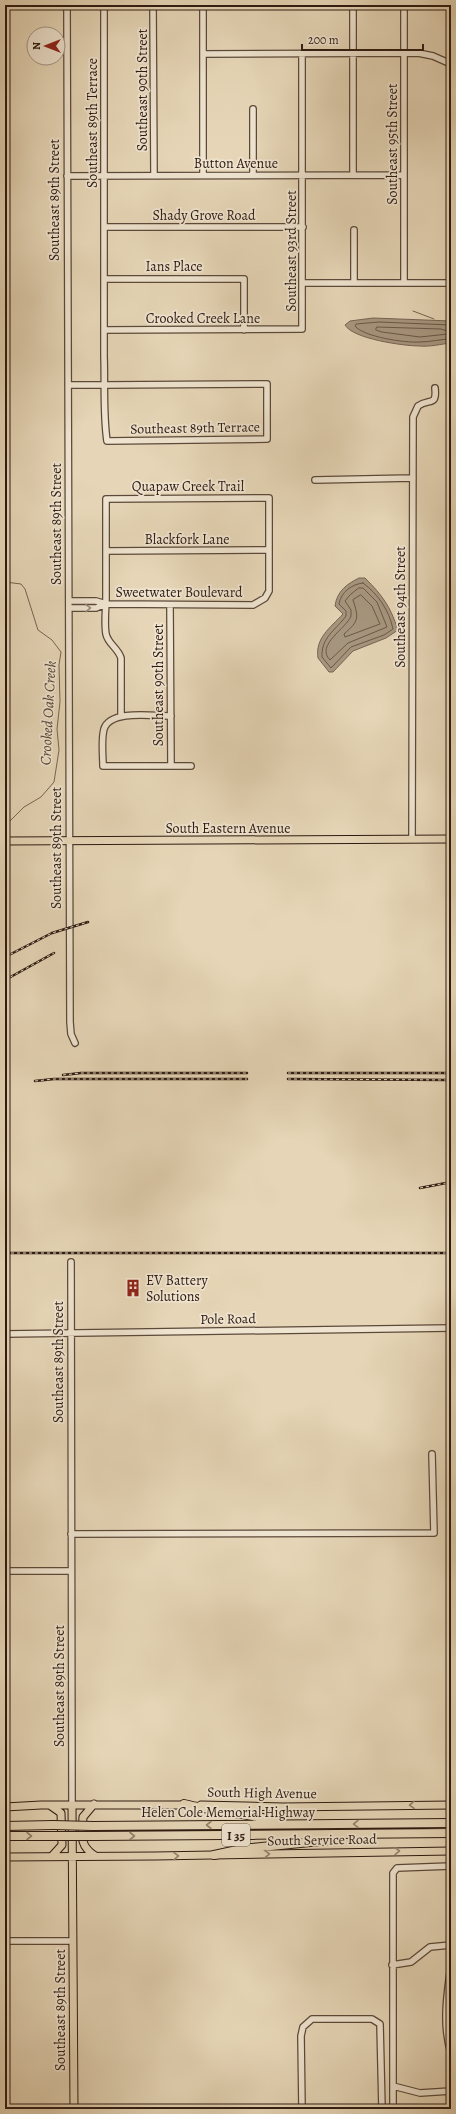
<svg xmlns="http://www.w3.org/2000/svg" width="456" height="2114" viewBox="0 0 456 2114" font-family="Alegreya,serif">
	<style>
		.water { fill: #a7967f; stroke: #766453 }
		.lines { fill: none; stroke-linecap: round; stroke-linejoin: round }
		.shore { stroke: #6a5848; stroke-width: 1 }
		.stream { stroke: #766453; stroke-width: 1 }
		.minor-casing { stroke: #5b493a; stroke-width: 8 }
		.major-casing { stroke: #2d1a11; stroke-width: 9 }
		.highway-casing { stroke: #2d1a11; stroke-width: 10 }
		.minor { stroke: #efe4d0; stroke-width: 5.5 }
		.major { stroke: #e6d6b7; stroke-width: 7 }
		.highway { stroke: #e6d6b7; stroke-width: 8 }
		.rail-casing { stroke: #2d1a11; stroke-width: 2.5 }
		.rail { stroke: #efe4d0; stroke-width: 1; stroke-dasharray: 3; stroke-linecap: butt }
		.highway-bridge-casing { stroke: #2d1a11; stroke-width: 10; stroke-linecap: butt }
		.highway-bridge { stroke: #e6d6b7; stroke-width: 8 }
		.oneway { stroke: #98897a }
		.oneway2 { stroke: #93816c }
		.labels { text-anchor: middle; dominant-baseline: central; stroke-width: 3.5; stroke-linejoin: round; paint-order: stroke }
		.shield { fill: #efe4d0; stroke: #67574a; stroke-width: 1 }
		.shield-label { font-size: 13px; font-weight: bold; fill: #2d1a11 }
		.street-label { font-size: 14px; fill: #2d1a11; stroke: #efe4d0 }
		.poi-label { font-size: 14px; fill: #2d1a11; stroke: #efe4d0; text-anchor: start }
		.water-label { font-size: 15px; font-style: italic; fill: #584538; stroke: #efe4d0 }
	</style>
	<rect width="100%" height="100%" fill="#e6d6b7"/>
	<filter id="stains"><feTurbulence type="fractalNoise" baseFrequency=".005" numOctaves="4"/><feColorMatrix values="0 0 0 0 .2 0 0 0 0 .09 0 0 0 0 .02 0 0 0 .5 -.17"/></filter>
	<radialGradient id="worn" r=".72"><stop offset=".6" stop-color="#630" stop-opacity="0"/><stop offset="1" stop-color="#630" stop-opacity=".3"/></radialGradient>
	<path class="water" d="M 373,318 L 451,321 L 451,343 C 441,344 430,347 420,346 C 404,346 353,339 345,325 L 350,321 Z
		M 359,578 L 365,578 C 383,596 390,606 398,630 L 386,638 L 353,651 L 333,672 L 329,672 L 318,658 C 315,638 330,628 343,614 L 335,606 C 337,591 347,584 359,578 Z"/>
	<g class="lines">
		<path class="shore" d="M 451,325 L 379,322 L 356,324 L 355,326 C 364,337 405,343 420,342 C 430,342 441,339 451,339
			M 377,327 L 441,329 L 450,332 L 448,334 L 420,337 L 382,332 L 376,330 Z
			M 363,583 C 378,594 389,610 393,629 L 384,635 L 351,647 L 331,668 L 322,657 C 321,637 336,630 346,616 L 346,611 L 339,604 C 341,592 352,584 363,583 Z
			M 359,588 L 363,588 L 377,602 L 387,627 L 348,643 L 330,660 C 315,645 347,628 351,616 L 351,610 L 345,601 L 350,595 Z
			M 361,595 L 372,606 L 380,624 L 345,637 L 344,634 C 359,621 359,618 353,600 Z"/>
		<path class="stream" d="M 413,311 L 434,319
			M 5,582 L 21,584 L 25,589 L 38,630 L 52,640 L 61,652 L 59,665 L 60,702 L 57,729 L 59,750 L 54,782 L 41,797 L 24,807 L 5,826"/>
		<g class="minor-casing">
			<path id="minor" d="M 67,5 L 70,1022 L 71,1034 L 75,1043
				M 153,5 L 154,176
				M 203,5 L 203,175
				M 353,5 L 353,175
				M 404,5 L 404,283
				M 203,54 L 418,53 L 433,56 L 451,64
				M 253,109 L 253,175
				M 67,176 L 404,175
				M 104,227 L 303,227
				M 354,230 L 354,283
				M 104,279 L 244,279 L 244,330
				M 303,283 L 451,283
				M 104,330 L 302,329 L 302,54
				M 68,385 L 105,385 L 267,384 L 267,439 L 107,441 C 103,413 105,384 104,356 L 104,5
				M 315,480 L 413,478
				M 106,551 L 269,550
				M 69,601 L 96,601 L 106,604 L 253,605 L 265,598 L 269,591 L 269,498 L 106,499 C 106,532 106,564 106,597 C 106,609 104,623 106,634 C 108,644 118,648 121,658 L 121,716
				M 170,605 L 171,766
				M 69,608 L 96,608 L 106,604
				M 171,716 C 154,716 110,709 104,729 C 101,740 103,755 103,766 L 191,766
				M 412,839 L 413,417 L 418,406 C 429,398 437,407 435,388
				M 71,1262 L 72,1805
				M 5,1334 L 451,1328
				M 71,1534 L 434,1533 L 432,1454
				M 5,1571 L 71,1571
				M 5,1941 L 73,1941
				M 392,1965 L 411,1962 L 430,1947 L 451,1945
				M 451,1965 C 447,1993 442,2026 451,2053
				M 393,2086 L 420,2093 L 451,2091
				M 302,2109 L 301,2036 L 303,2027 L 312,2019 L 372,2019 L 380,2024 L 382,2109
				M 393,2109 L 393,1873 L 397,1868 L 451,1866"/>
		</g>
		<g class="major-casing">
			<path id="major" d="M 5,841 L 451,839
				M 94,1804 L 83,1817 C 82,1836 79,1845 95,1856
				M 72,1805 L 74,2109
				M 201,1805 L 283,1807 L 451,1805
				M 51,1806 L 61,1813 L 62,1845 L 52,1856
				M 5,1807 L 41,1805 L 189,1805
				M 5,1857 L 155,1856 L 451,1851"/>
		</g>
		<g class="highway-casing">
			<path id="highway" d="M 184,1804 C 216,1812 248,1813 280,1822
				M 5,1826 L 53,1825
				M 93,1826 L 451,1823
				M 5,1836 L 54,1836
				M 93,1836 L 451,1833
				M 214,1855 L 242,1849 L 340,1839"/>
		</g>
		<use href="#minor" class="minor"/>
		<use href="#major" class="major"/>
		<use href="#highway" class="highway"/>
		<g class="rail-casing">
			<path id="rail" d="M 5,957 L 52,933 L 88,922
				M 5,980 L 54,953
				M 288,1073 L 451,1073
				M 63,1075 L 81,1073 L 247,1073
				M 288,1079 L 451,1080
				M 35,1081 L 54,1079 L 247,1079
				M 420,1188 L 451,1182
				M 5,1253 L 451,1253"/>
		</g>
		<use href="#rail" class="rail"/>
		<g class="highway-bridge-casing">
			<path id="highway-bridge" d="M 53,1825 L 93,1826
				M 54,1836 L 93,1836"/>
		</g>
		<use href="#highway-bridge" class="highway-bridge"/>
	</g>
	<defs><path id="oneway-chevron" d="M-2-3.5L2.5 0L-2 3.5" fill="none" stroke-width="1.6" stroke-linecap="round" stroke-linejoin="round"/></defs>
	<use class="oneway" href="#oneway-chevron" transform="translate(88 608) rotate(-1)"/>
	<g class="oneway2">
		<use href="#oneway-chevron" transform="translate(412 1805) rotate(179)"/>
		<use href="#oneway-chevron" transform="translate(356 1824) rotate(179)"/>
		<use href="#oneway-chevron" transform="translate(209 1825) rotate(180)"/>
		<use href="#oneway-chevron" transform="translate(29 1836)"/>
		<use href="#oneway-chevron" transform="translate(132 1836)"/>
		<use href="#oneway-chevron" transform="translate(397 1851) rotate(-1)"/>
		<use href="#oneway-chevron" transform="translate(267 1854) rotate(-1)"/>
		<use href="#oneway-chevron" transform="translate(176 1856) rotate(-1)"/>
	</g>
	<defs>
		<g id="building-bare" transform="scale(1.38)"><path d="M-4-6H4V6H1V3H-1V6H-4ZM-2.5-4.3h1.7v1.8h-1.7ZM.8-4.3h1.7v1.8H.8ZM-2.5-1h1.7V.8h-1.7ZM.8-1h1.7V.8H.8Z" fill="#8f2418" stroke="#efe4d0" stroke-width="2.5" paint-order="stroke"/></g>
	</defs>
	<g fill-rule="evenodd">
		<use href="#building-bare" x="133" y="1288"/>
	</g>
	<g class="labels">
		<rect class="shield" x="222" y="1824" width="28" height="22" rx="3"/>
		<g class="shield-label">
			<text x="236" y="1835">I 35</text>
		</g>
		<g class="street-label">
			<text transform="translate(142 90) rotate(-90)">Southeast 90th Street</text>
			<text transform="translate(92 123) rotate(-90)">Southeast 89th Terrace</text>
			<text transform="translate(392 144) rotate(-90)">Southeast 95th Street</text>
			<text x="236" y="163">Button Avenue</text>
			<text transform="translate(54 200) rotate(-90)">Southeast 89th Street</text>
			<text x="204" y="215">Shady Grove Road</text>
			<text transform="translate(291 251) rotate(-90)">Southeast 93rd Street</text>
			<text x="174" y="266">Ians Place</text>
			<text x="203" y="318">Crooked Creek Lane</text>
			<text transform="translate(195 428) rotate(-1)">Southeast 89th Terrace</text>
			<text x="188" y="486">Quapaw Creek Trail</text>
			<text transform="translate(56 524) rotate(-90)">Southeast 89th Street</text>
			<text x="187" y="539">Blackfork Lane</text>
			<text x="179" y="592">Sweetwater Boulevard</text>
			<text transform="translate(400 607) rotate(-90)">Southeast 94th Street</text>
			<text transform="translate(158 685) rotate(-90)">Southeast 90th Street</text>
			<text x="228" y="828">South Eastern Avenue</text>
			<text transform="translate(56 848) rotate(-90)">Southeast 89th Street</text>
			<text transform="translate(228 1319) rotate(-1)">Pole Road</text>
			<text transform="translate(58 1362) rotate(-90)">Southeast 89th Street</text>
			<text transform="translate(59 1686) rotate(-90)">Southeast 89th Street</text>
			<text transform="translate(262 1793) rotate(1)">South High Avenue</text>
			<text x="228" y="1812">Helen Cole Memorial Highway</text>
			<text transform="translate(322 1840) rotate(-1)">South Service Road</text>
			<text transform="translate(60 2010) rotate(-90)">Southeast 89th Street</text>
		</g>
		<g class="poi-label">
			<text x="146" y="1280">EV Battery<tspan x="146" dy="16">Solutions</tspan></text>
		</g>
		<g class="water-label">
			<text transform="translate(48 713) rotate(-87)">Crooked Oak Creek</text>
		</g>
	</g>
	<rect width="456" height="2114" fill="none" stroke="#e6d6b7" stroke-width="20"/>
	<rect x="6" y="6" width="444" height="2102" fill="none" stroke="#2d1a11" stroke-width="2"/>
	<rect x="10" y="10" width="436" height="2094" fill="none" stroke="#2d1a11"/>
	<g transform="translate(46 46) rotate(270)"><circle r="19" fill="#efe4d0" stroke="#a19384"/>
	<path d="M0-3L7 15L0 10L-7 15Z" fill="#8f2418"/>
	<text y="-6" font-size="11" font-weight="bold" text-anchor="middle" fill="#2d1a11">N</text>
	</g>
	<path d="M302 44v6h121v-6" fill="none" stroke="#2d1a11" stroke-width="2"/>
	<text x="308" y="44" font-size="12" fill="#2d1a11" stroke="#efe4d0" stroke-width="3" paint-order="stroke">200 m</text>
	<rect width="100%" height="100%" filter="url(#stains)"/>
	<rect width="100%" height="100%" fill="url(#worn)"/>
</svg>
